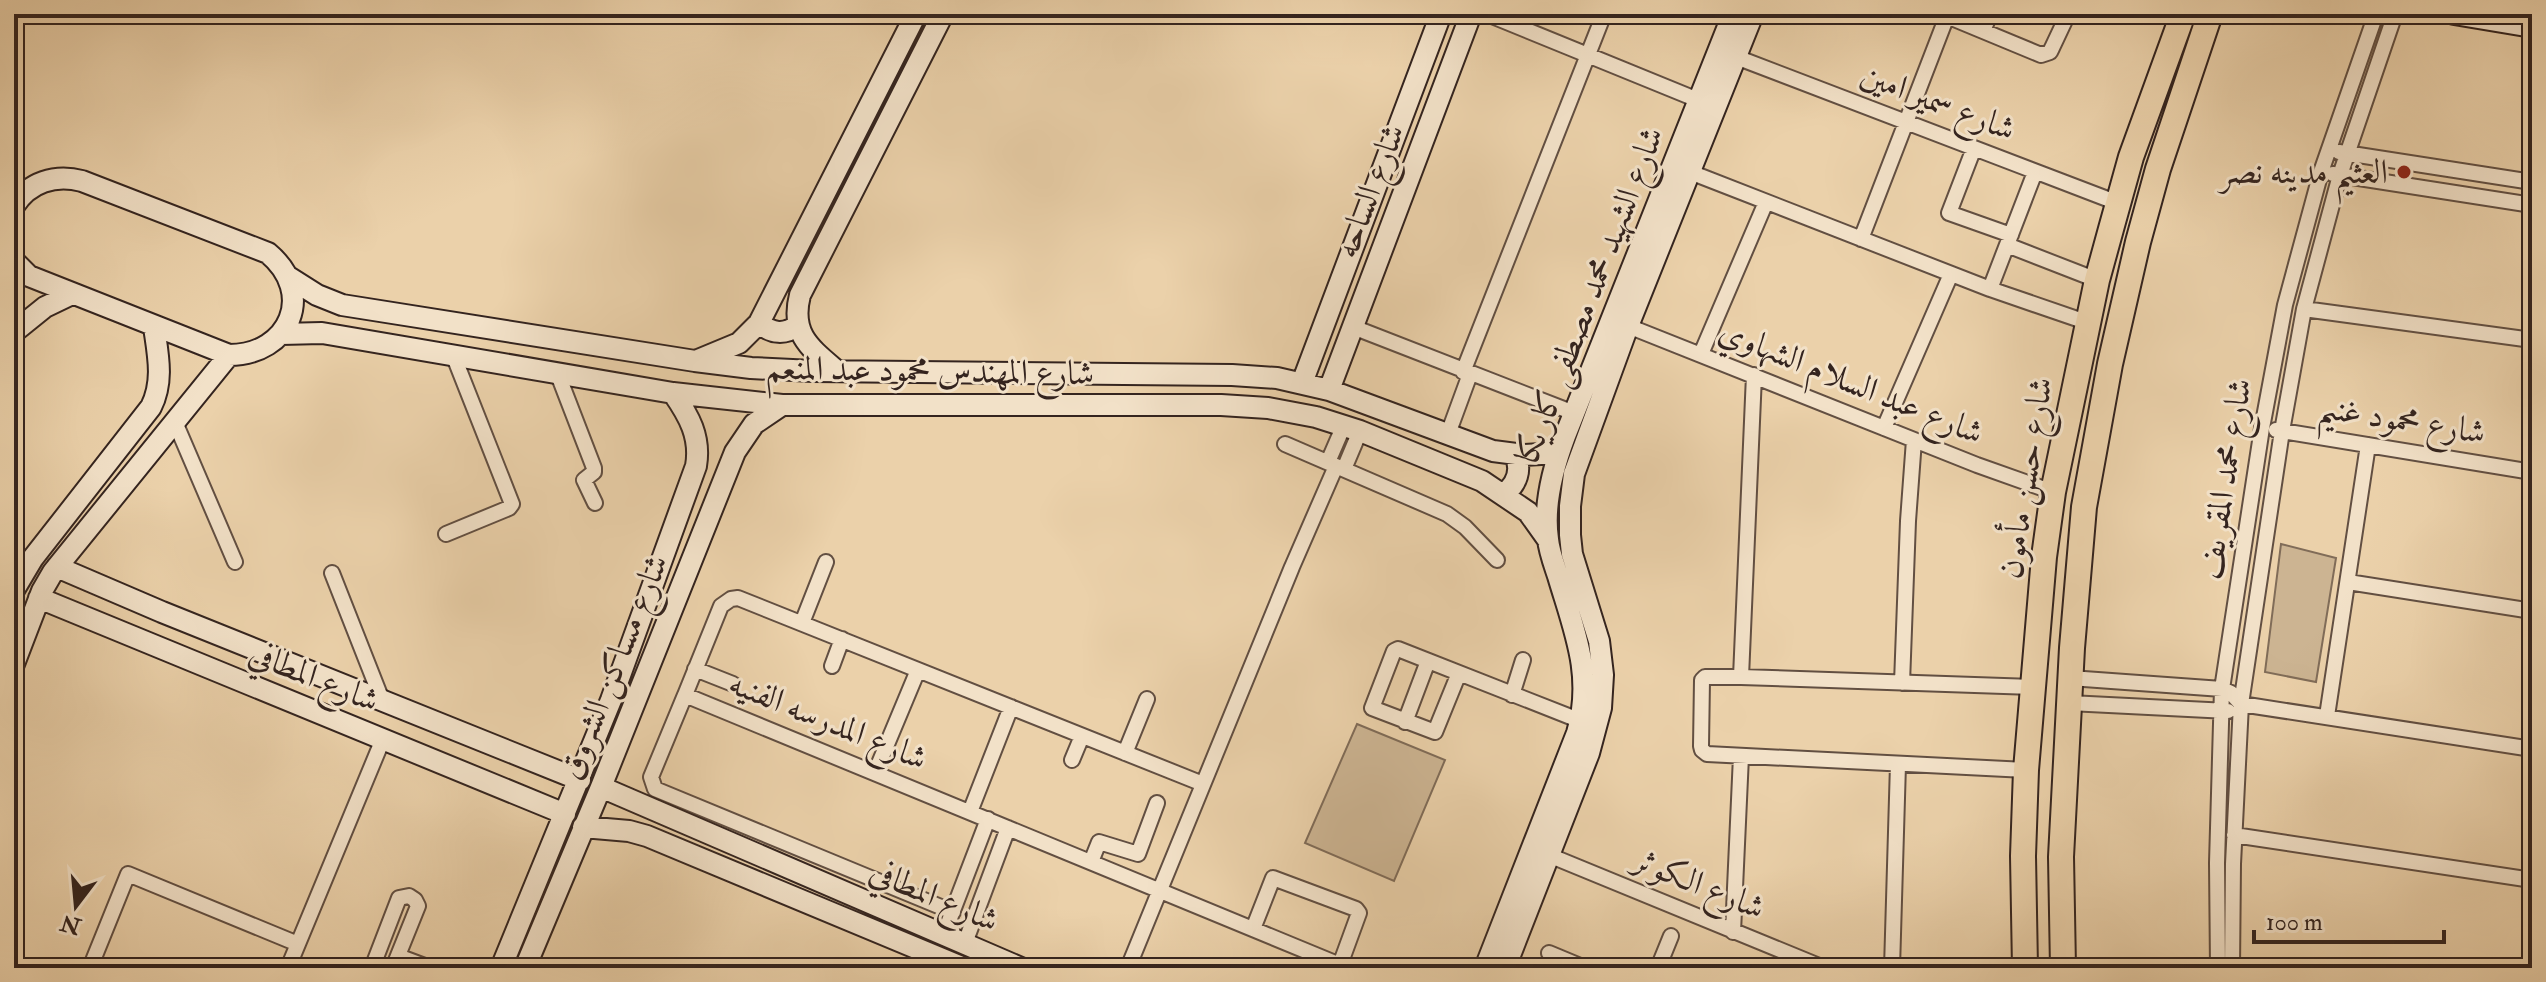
<svg xmlns="http://www.w3.org/2000/svg" width="2546" height="982" viewBox="0 0 2546 982" font-family="'IM FELL Double Pica',Amiri,serif">
	<style>
		.green { fill: #ccb492; stroke: #806c58; stroke-width: 2 }
		.lines { fill: none; stroke-linecap: round; stroke-linejoin: round }
		.street-casing { stroke: #624f42; stroke-width: 18 }
		.secondary-casing { stroke: #34241f; stroke-width: 24 }
		.primary-casing { stroke: #34241f; stroke-width: 28 }
		.street { stroke: #f2e1c8; stroke-width: 14 }
		.secondary { stroke: #f2e1c8; stroke-width: 20 }
		.primary { stroke: #ebd1aa; stroke-width: 24 }
		.poi-dot { fill: #8f2418; stroke: #f2e1c8; stroke-width: 3 }
		.labels { text-anchor: middle; dominant-baseline: central; stroke-width: 6; stroke-linejoin: round; paint-order: stroke }
		.street-label { font-size: 34px; fill: #34241f; stroke: #f2e1c8 }
		.poi-label { font-size: 34px; fill: #34241f; stroke: #f2e1c8; text-anchor: end }
	</style>
	<rect width="100%" height="100%" fill="#ebd1aa"/>
	<filter id="stains"><feTurbulence type="fractalNoise" baseFrequency=".0025" numOctaves="4"/><feColorMatrix values="0 0 0 0 .2 0 0 0 0 .09 0 0 0 0 .02 0 0 0 .5 -.17"/></filter>
	<radialGradient id="worn" r=".72"><stop offset=".6" stop-color="#630" stop-opacity="0"/><stop offset="1" stop-color="#630" stop-opacity=".3"/></radialGradient>
	<path class="green" d="M 2281,544 L 2336,558 L 2316,682 L 2265,672 Z
		M 1357,724 L 1445,760 L 1394,881 L 1305,843 Z"/>
	<g class="lines">
		<g class="street-casing">
			<path id="street" d="M 1487,14 L 1698,100
				M 1942,14 L 2041,55 L 2050,52 L 2052,48 L 2068,14
				M 1983,31 L 1990,14
				M 1736,57 L 2118,203
				M 1974,148 L 1949,213 L 2011,235
				M 2339,152 L 2532,182
				M 1690,172 L 1990,289 L 2089,323
				M 2333,174 L 2532,205
				M 1861,239 L 1947,16
				M 2007,245 L 2097,280
				M 1990,289 L 2035,172
				M 2304,309 L 2532,340
				M 1628,326 L 1977,465 L 2053,492
				M 1353,327 L 1574,413
				M 1701,354 L 1766,202
				M 557,372 L 594,468 L 594,472 L 584,480 L 595,503
				M 1463,372 L 1604,14
				M 175,422 L 235,562
				M 1884,428 L 1951,274
				M 2276,430 L 2532,472
				M 1448,434 L 1470,374
				M 1285,444 L 1447,514 L 1465,527 L 1497,560
				M 1328,462 L 1344,425
				M 1344,469 L 1360,431
				M 446,534 L 509,508 L 512,504 L 454,357
				M 332,573 L 382,700
				M 2348,582 L 2532,611
				M 802,623 L 826,562
				M 832,666 L 842,639
				M 695,669 L 733,684
				M 1459,673 L 1435,732 L 1372,708 L 1394,651 L 1398,649 L 1581,721
				M 1741,677 L 1754,375
				M 2070,678 L 2222,689 L 2231,693 L 2241,704 L 2532,749
				M 1902,683 L 1908,521 L 1914,440
				M 685,695 L 721,606 L 731,599 L 738,598 L 1203,784
				M 1512,695 L 1523,660
				M 2069,703 L 2228,711
				M 2327,716 L 2368,445
				M 1405,722 L 1428,661
				M 1125,753 L 1147,699
				M 1072,760 L 1082,736
				M 2026,770 L 1707,754 L 1702,750 L 1701,746 L 1702,680 L 1705,677 L 1741,677 L 2033,687
				M 875,773 L 918,670
				M 970,812 L 1011,707
				M 2234,835 L 2532,880
				M 1551,856 L 1824,968
				M 1091,862 L 1099,842 L 1138,854 L 1157,803
				M 953,912 L 655,789 L 651,777 L 685,695 L 1340,965 L 1359,913 L 1356,909 L 1273,878 L 1253,929
				M 1733,932 L 1741,756
				M 944,934 L 988,819
				M 965,943 L 1008,828
				M 1549,953 L 1585,968
				M 398,956 L 430,968
				M 90,968 L 128,874 L 298,944
				M 288,968 L 383,739
				M 372,968 L 399,898 L 409,896 L 415,900 L 418,906 L 393,968
				M 1128,968 L 1292,567 L 1336,466
				M 1658,968 L 1671,936
				M 1892,968 L 1898,764
				M 2218,968 L 2217,863 L 2222,689 L 2262,428 L 2285,305 L 2321,172 L 2376,14
				M 2232,968 L 2233,864 L 2241,704 L 2282,431 L 2304,309 L 2340,175 L 2395,14"/>
		</g>
		<g class="secondary-casing">
			<path id="secondary" d="M 2454,14 L 2532,27
				M 14,206 C 29,182 55,174 82,181 L 268,253 C 316,293 290,355 229,355 L 29,276 L 14,261
				M 287,276 L 317,295 L 342,305 L 695,361 L 751,368 L 813,371 L 1232,375 L 1277,378 L 1329,390 L 1493,451 L 1524,455 L 1558,453
				M 759,323 C 772,334 785,335 798,325
				M 14,332 L 45,307 L 72,294
				M 281,334 L 322,333 L 673,393 L 782,405 L 1221,405 L 1268,408 L 1316,417 L 1360,431 L 1482,481 L 1528,512 L 1548,540
				M 698,360 L 739,343 L 759,323 L 916,14
				M 837,371 C 810,348 790,334 800,295 L 943,14
				M 1302,383 L 1441,14
				M 1329,390 L 1471,14
				M 1504,494 C 1517,484 1522,470 1515,455
				M 57,567 L 162,612 L 580,780
				M 14,590 L 33,558 L 151,407 C 164,381 158,355 154,327
				M 39,598 L 565,814
				M 14,664 L 42,591 L 53,572 L 229,355
				M 601,787 L 1021,968
				M 583,827 L 629,831 L 647,836 L 964,968
				M 501,968 L 611,700 L 696,466 C 701,437 689,416 673,393
				M 525,968 L 601,787 L 735,452 L 754,424 L 782,405
				M 1485,968 L 1577,733 C 1594,676 1574,630 1558,576 C 1554,564 1549,551 1548,539 C 1543,505 1553,468 1565,436 L 1733,14
				M 1505,968 L 1589,753 L 1601,708 L 1603,675 L 1599,641 L 1572,554 L 1570,535 L 1570,506 L 1574,474 L 1628,326 L 1753,14"/>
		</g>
		<g class="primary-casing">
			<path id="primary" d="M 2025,968 L 2023,856 L 2026,770 L 2044,557 L 2053,492 L 2097,280 L 2111,229 L 2131,157 L 2183,14
				M 2063,968 L 2061,857 L 2072,648 L 2084,507 L 2110,364 L 2138,242 L 2158,169 L 2210,14"/>
		</g>
		<use href="#street" class="street"/>
		<use href="#secondary" class="secondary"/>
		<use href="#primary" class="primary"/>
	</g>
	<circle class="poi-dot" cx="2404" cy="172" r="8"/>
	<g class="labels">
		<g class="street-label">
			<text transform="translate(1938 102) rotate(21)">شارع سمير امين</text>
			<text transform="translate(1370 191) rotate(-69)">شارع الساحه</text>
			<text transform="translate(1590 295) rotate(-69)">شارع الشهيد محمد مصطفى كاريكا</text>
			<text transform="translate(930 371) rotate(1)">شارع المهندس محمود عبد المنعم</text>
			<text transform="translate(1851 382) rotate(22)">شارع عبد السلام الشهاوي</text>
			<text transform="translate(2402 420) rotate(9)">شارع محمود غنيم</text>
			<text transform="translate(2026 478) rotate(-81)">شارع حسن مأمون</text>
			<text transform="translate(2225 479) rotate(-81)">شارع محمد المقريف</text>
			<text transform="translate(614 667) rotate(-68)">شارع مساكن الشروق</text>
			<text transform="translate(314 677) rotate(22)">شارع المطافي</text>
			<text transform="translate(828 721) rotate(22)">شارع المدرسه الفنيه</text>
			<text transform="translate(1699 884) rotate(22)">شارع الكوثر</text>
			<text transform="translate(934 896) rotate(23)">شارع المطافي</text>
		</g>
		<g class="poi-label">
			<text x="2388" y="172">العثيم مدينه نصر</text>
		</g>
	</g>
	<rect width="2546" height="982" fill="none" stroke="#ebd1aa" stroke-width="48"/>
	<rect x="16" y="16" width="2514" height="950" fill="none" stroke="#34241f" stroke-width="4"/>
	<rect x="24" y="24" width="2498" height="934" fill="none" stroke="#34241f" stroke-width="2"/>
	<g transform="translate(76 906) rotate(196)" stroke="#f2e1c8" stroke-width="6" paint-order="stroke">
	<path d="M0-6L14 30L0 20L-14 30Z" fill="#34241f"/>
	<text y="-12" font-size="22" font-weight="bold" text-anchor="middle" fill="#34241f">N</text>
	</g>
	<path d="M2254 930v12h190v-12" fill="none" stroke="#34241f" stroke-width="4"/>
	<text x="2266" y="930" font-size="24" fill="#34241f" stroke="#f2e1c8" stroke-width="6" paint-order="stroke">100 m</text>
	<rect width="100%" height="100%" filter="url(#stains)"/>
	<rect width="100%" height="100%" fill="url(#worn)"/>
</svg>
